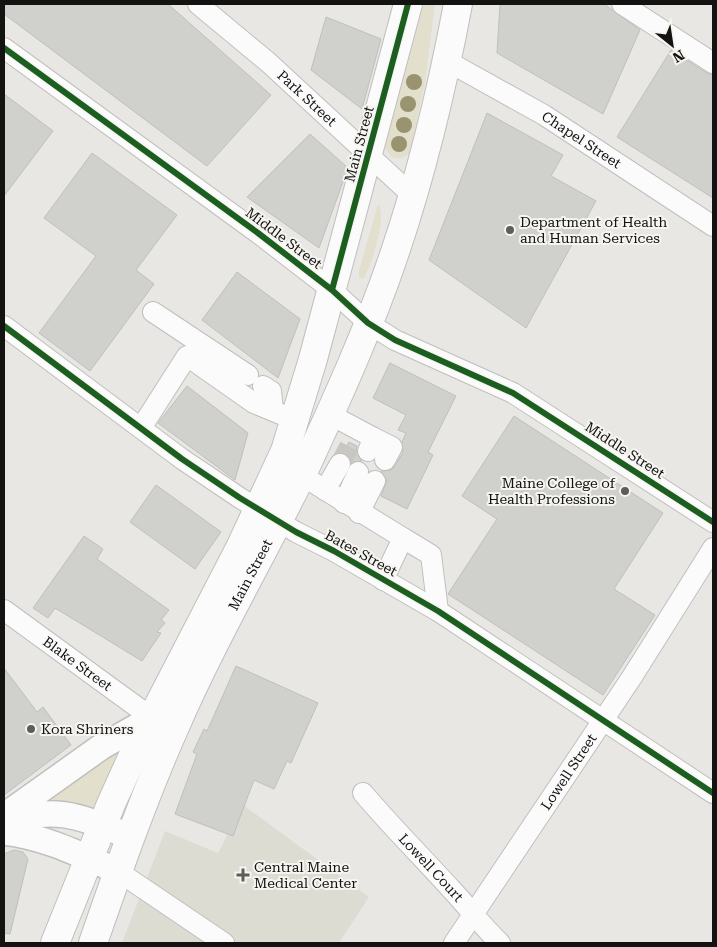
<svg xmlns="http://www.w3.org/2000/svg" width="717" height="947" viewBox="0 0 717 947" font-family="'Roboto Serif',serif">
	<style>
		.built { fill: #dddcd3 }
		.green { fill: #e2dfcd }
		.building { fill: #d0d0cd; stroke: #bfbfbd }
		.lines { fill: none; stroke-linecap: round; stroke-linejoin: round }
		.minor-tunnel { stroke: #c8c7c4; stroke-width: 20; stroke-dasharray: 20 10; stroke-linecap: butt }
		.minor-casing { stroke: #c0bfbe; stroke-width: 22 }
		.major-casing { stroke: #c0bfbe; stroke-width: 28 }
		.highway-casing { stroke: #c0bfbe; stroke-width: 30 }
		.minor { stroke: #fcfbfb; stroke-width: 20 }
		.major { stroke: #fcfbfb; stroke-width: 25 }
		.highway { stroke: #fcfbfb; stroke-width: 28 }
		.cycleway-casing { stroke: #f6f5f1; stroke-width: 9 }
		.cycleway { stroke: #1b5e20; stroke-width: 6 }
		.tree { fill: #999370 }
		.poi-dot { fill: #5e5d5b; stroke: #f6f5f1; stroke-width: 2 }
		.labels { text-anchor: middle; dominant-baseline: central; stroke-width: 4; stroke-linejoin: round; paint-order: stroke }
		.street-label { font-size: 14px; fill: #131311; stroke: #f6f5f1 }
		.poi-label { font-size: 14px; fill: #131311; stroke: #f6f5f1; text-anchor: start }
	</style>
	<rect width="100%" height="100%" fill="#e8e7e4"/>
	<path class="built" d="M 243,805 L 369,897 L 339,943 L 122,943 L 165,831 L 218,853 Z"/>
	<path class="green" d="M 424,4 L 435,4 L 425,82 L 410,153 C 403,159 399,159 391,157 L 385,147 Z
		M 378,204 C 388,214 371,268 363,279 L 359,278 L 359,271 Z
		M 126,741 L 97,812 L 43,803 Z"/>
	<path class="building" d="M 4,4 L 168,4 L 271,95 L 207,166 L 4,14 Z
		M 500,4 L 604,4 L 640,30 L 603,114 L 497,53 Z
		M 326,17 L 381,39 L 362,109 L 311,70 Z
		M 671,50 L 707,73 L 713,75 L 713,198 L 617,137 Z
		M 4,94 L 53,131 L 4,196 Z
		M 487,113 L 563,155 L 551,176 L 596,201 L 526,328 L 429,260 Z
		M 310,134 L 348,168 L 319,248 L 247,197 Z
		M 92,153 L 177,215 L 136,270 L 154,284 L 90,371 L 39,333 L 96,256 L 44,218 Z
		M 237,272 L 300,319 L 278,378 L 202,320 Z
		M 390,363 L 456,396 L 428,452 L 433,455 L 407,509 L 381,496 L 387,481 L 381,471 L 391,470 L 395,466 L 403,452 L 402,442 L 406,433 L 398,430 L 406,415 L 373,398 Z
		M 187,386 L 248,433 L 235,480 L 158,423 Z
		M 514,416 L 663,513 L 614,589 L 655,615 L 603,695 L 448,594 L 497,519 L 462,496 Z
		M 349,442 L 357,446 L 356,453 L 362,461 L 351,462 L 350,458 L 343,453 Z
		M 156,485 L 221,532 L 195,569 L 130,522 Z
		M 84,536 L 103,549 L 97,559 L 169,610 L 161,620 L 165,623 L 157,632 L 161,633 L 142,661 L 55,608 L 48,618 L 33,608 Z
		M 236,666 L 318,703 L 291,763 L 287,761 L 274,789 L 254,780 L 233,836 L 175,814 L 197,754 L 193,752 L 204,729 L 207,731 Z
		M 4,668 L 37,712 L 43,707 L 71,745 L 4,795 Z
		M 14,850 L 23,852 L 28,859 L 10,934 L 4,933 L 4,854 Z"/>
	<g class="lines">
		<path class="minor-tunnel" d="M 340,464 L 351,443"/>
		<g class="minor-casing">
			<g id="minor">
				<path id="s1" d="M 198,4 L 269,63 L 413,196"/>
				<path d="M 622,4 L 713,63"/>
				<path d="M 4,48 L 258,233 L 332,290 L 368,323 L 395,340 L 513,393 L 713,522"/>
				<path id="s2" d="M 447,61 L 544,115 L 713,226"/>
				<path d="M 153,312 L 248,375"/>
				<path d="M 4,326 L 182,459 L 240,498 L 296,532 L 334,551 L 438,611 L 713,793"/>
				<path d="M 263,386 L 271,391 L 273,410"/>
				<path d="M 329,414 L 374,438 L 368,451"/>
				<path d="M 141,428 L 187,356 L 254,403 L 295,420"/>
				<path d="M 374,438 L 392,447 L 385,460"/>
				<path d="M 301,475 L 403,538 L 383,580"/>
				<path d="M 325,490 L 340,464"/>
				<path d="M 344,503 L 358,472"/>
				<path d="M 359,513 L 375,481"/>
				<path d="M 403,538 L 431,555 L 438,611"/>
				<path id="s3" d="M 4,610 L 152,718"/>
				<path id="s4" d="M 363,793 C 391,826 422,857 451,889 C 468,907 482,926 500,943"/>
				<path d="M 119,872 L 224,943"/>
				<path id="s5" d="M 454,943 L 632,677 L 713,548"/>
			</g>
		</g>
		<g class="major-casing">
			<path id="major" d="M 4,816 L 101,747 L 152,718
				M 4,824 C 55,803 83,818 131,837
				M 4,832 C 46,837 81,855 119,872"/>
		</g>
		<g class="highway-casing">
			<g id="highway">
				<path d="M 55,943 L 111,804 L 135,751 L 240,548 L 285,451 L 313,359 L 408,4"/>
				<path id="s6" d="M 93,943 C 118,871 143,799 174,729 C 213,639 263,554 306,466 C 338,397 370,326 394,255 C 422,173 442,89 458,4"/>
			</g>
		</g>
		<use href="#minor" class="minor"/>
		<use href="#major" class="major"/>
		<use href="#highway" class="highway"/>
		<g class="cycleway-casing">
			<path id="cycleway" d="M 4,48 L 258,233 L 332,290 L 368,323 L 395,340 L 513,393 L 713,522
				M 332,290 L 408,4
				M 4,326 L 182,459 L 240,498 L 296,532 L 334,551 L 438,611 L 713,793"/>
		</g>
		<use href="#cycleway" class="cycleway"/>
	</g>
	<g class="tree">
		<circle cx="414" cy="82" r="8"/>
		<circle cx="408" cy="104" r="8"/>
		<circle cx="404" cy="125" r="8"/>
		<circle cx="399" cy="144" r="8"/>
	</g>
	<g class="poi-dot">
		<circle cx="510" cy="230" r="5"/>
		<circle cx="625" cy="491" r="5"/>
		<circle cx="31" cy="729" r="5"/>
		<path d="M240.5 867.5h5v5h5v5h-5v5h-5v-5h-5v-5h5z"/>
	</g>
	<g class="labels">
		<g class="street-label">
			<text stroke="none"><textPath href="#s1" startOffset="144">Park Street</textPath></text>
			<text stroke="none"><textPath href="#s2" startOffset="156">Chapel Street</textPath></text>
			<text transform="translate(359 144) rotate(-75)">Main Street</text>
			<text transform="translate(284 238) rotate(37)">Middle Street</text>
			<text transform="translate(625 450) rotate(33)">Middle Street</text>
			<text transform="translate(361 553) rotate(29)">Bates Street</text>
			<text stroke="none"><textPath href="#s6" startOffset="401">Main Street</textPath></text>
			<text stroke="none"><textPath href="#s3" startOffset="91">Blake Street</textPath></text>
			<text stroke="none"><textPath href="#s5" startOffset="206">Lowell Street</textPath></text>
			<text stroke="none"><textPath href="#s4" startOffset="101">Lowell Court</textPath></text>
		</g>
		<g class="poi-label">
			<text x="520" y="222">Department of Health<tspan x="520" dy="16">and Human Services</tspan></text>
			<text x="615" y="483" text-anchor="end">Maine College of<tspan x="615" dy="16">Health Professions</tspan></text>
			<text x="41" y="729">Kora Shriners</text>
			<text x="254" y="867">Central Maine<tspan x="254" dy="16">Medical Center</tspan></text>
		</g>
	</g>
	<rect width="717" height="947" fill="none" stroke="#131311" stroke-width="10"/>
	<g transform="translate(672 45) rotate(150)" stroke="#f6f5f1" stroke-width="4" paint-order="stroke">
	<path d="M0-4L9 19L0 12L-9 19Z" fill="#131311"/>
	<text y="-8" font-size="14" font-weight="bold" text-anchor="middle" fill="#131311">N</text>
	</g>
</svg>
